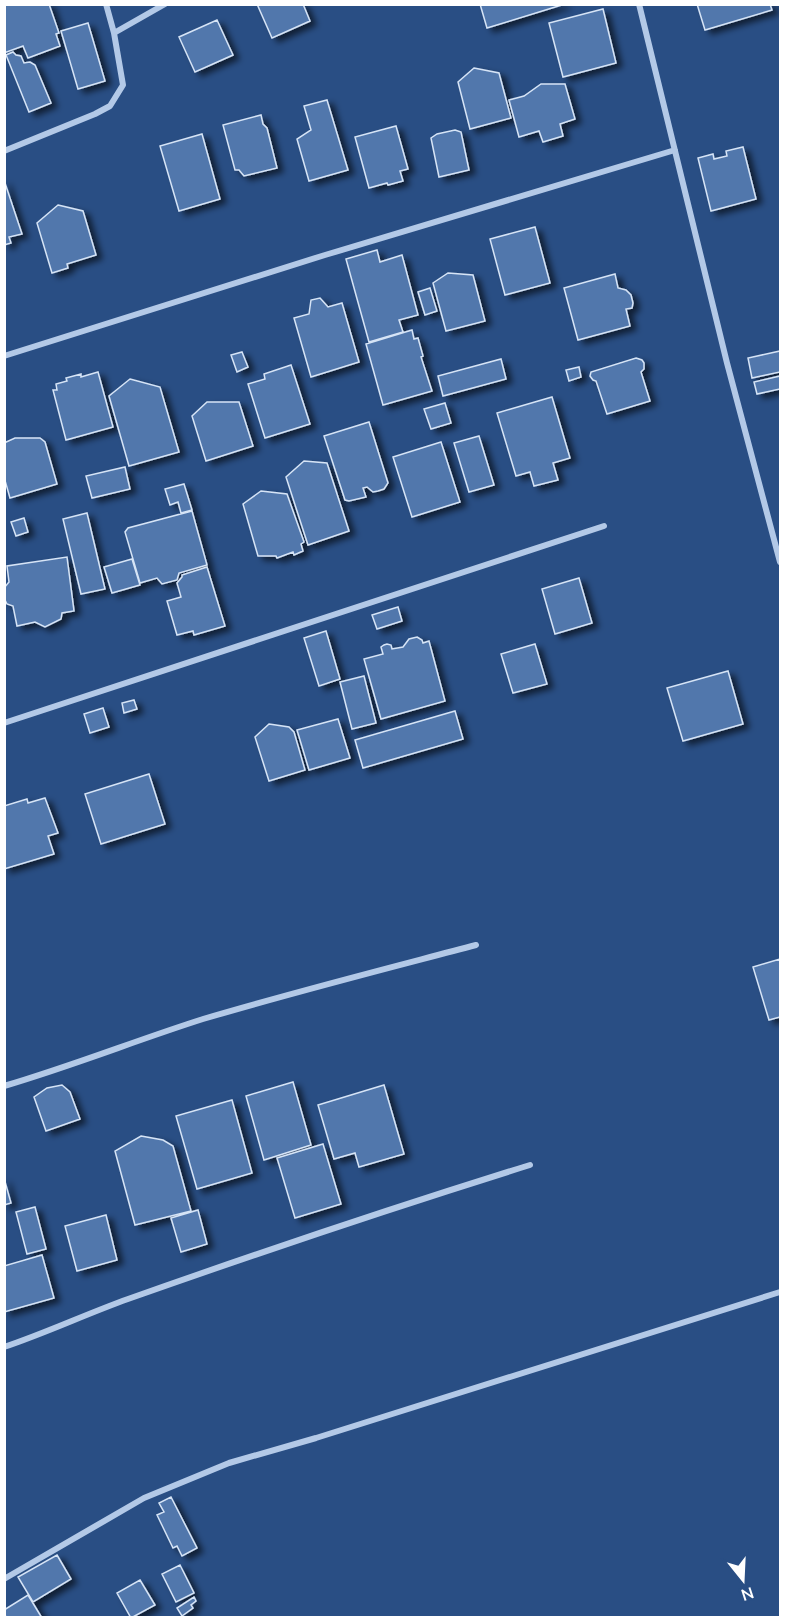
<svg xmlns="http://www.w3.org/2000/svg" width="785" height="1622" viewBox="0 0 785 1622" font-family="Mulish,sans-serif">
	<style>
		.building { fill: #5177ac; stroke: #d6e4f6; stroke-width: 1.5; filter: url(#shadow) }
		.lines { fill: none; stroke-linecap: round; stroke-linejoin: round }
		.street { stroke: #b3c9e7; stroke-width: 6 }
	</style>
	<defs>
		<filter id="shadow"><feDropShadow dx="6" dy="4" stdDeviation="3" flood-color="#0009"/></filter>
	</defs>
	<rect width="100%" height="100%" fill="#294e84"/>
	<path class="building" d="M 4,4 L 49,4 L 59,33 L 56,34 L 60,46 L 28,58 L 23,46 L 4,53 Z
		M 257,4 L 303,4 L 310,21 L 272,38 Z
		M 480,4 L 565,4 L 487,28 Z
		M 697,4 L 770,4 L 772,10 L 705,30 Z
		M 603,9 L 616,63 L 563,77 L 549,23 Z
		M 217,20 L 233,55 L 195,72 L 179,37 Z
		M 88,23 L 105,81 L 78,89 L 61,31 Z
		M 13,52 L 16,55 L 21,56 L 24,63 L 30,62 L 35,65 L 51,103 L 29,112 L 6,55 Z
		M 474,68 L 499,73 L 511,118 L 470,129 L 458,82 Z
		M 541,84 L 565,84 L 575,119 L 560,124 L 563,136 L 543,142 L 539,131 L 519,137 L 509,100 L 524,96 Z
		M 327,100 L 348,170 L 309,181 L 297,139 L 311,130 L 304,106 Z
		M 261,115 L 263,124 L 267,128 L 277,168 L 244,176 L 239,170 L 235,170 L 223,125 Z
		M 396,126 L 408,169 L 400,171 L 403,181 L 388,185 L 387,183 L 369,188 L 355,137 Z
		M 455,130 L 461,132 L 469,170 L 439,177 L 431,138 L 437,134 Z
		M 202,134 L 220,199 L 179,211 L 160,146 Z
		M 743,147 L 756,199 L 711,211 L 698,158 L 713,154 L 714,159 L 727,156 L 726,151 Z
		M 4,180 L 22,234 L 9,237 L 11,243 L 4,245 Z
		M 58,205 L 83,211 L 96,255 L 67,264 L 68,268 L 52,273 L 37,223 Z
		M 535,227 L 550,283 L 505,295 L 490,239 Z
		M 377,250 L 380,262 L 402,255 L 418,315 L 399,320 L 403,332 L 369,342 L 346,259 Z
		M 448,273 L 473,275 L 485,321 L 446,331 L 433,283 Z
		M 615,274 L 618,288 L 626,290 L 631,295 L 633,303 L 632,308 L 626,309 L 630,326 L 578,340 L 564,288 Z
		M 430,288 L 437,311 L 425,315 L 418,292 Z
		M 320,298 L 328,307 L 342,303 L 359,362 L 311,377 L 294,318 L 309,314 L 311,300 Z
		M 412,330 L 414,339 L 418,338 L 423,356 L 421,357 L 432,391 L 383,405 L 366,344 Z
		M 780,351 L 780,372 L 752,378 L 748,358 Z
		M 242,352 L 248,367 L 237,372 L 231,355 Z
		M 636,358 L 642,360 L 644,363 L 644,369 L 641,372 L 650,401 L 607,414 L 596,381 L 593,380 L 590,376 L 591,372 Z
		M 501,359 L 506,379 L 443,396 L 438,376 Z
		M 291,365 L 310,424 L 265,438 L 248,384 L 265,379 L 264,374 Z
		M 579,367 L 581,377 L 569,381 L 566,370 Z
		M 98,372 L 113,427 L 66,440 L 53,390 L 57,390 L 56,384 L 67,381 L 66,378 L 81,374 L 81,377 Z
		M 780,376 L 780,389 L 757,394 L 754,382 Z
		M 130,379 L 160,387 L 179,452 L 129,466 L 109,396 Z
		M 552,397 L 570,458 L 553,463 L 558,480 L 534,486 L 530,472 L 516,476 L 497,413 Z
		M 207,402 L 239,402 L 253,446 L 206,461 L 192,416 Z
		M 445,403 L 451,423 L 431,429 L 424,409 Z
		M 369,422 L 388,483 L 384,489 L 378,491 L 373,492 L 367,487 L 363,488 L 366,497 L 349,501 L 345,500 L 324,436 Z
		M 479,436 L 494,485 L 469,492 L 454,443 Z
		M 15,438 L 40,438 L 45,442 L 57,484 L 10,498 L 4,477 L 4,443 Z
		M 441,442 L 460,502 L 412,517 L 393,457 Z
		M 304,461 L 327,463 L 349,531 L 308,545 L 286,477 Z
		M 125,467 L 130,489 L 92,498 L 86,476 Z
		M 184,484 L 192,510 L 181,513 L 178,502 L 170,505 L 165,489 Z
		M 261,491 L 287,494 L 304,542 L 301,544 L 303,551 L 294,555 L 293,552 L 277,558 L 276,556 L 258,556 L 243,504 Z
		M 192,511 L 207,565 L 179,573 L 177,580 L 162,584 L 157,578 L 140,583 L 125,532 L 128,528 Z
		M 87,513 L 105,589 L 81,594 L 63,519 Z
		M 24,518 L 28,532 L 16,536 L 11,522 Z
		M 67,557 L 74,611 L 62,613 L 61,619 L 45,627 L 35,622 L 17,626 L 13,606 L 7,604 L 4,598 L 4,588 L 9,582 L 7,566 Z
		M 132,559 L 140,585 L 112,593 L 104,567 Z
		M 207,567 L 225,626 L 194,635 L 193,631 L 177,635 L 167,601 L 181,597 L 177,583 L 182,577 L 182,575 Z
		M 579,578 L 592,623 L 555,634 L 542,589 Z
		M 398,607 L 402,621 L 377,629 L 372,615 Z
		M 326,631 L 340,679 L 319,686 L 304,638 Z
		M 417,637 L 422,640 L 423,643 L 429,641 L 445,701 L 381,719 L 364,659 L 383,654 L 381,647 L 384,645 L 387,644 L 391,645 L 392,649 L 403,647 L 409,639 Z
		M 535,644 L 547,684 L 513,693 L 501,654 Z
		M 728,671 L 743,724 L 683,741 L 667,688 Z
		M 364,676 L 376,723 L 352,729 L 340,682 Z
		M 134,700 L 137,709 L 124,713 L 122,703 Z
		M 103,708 L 109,727 L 90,733 L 84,714 Z
		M 455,711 L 463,739 L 363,768 L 355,740 Z
		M 338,719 L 350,758 L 309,770 L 297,730 Z
		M 269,724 L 289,727 L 294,732 L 305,770 L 269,781 L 255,737 Z
		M 149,774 L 165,824 L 101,844 L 85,794 Z
		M 45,798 L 58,833 L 48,836 L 54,854 L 4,869 L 4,806 L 27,799 L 28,803 Z
		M 780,959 L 780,1017 L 769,1020 L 753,967 Z
		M 293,1082 L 311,1145 L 264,1160 L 246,1096 Z
		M 62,1085 L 70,1092 L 80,1119 L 46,1131 L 34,1097 L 47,1088 Z
		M 384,1085 L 404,1154 L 359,1167 L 355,1153 L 334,1159 L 318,1105 Z
		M 232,1100 L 252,1173 L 197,1189 L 176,1116 Z
		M 141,1136 L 163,1140 L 173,1146 L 191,1211 L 135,1225 L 115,1151 Z
		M 323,1144 L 341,1204 L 295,1218 L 277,1158 Z
		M 4,1178 L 11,1203 L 4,1205 Z
		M 35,1207 L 46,1249 L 27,1254 L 16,1212 Z
		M 198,1210 L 207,1244 L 181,1252 L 171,1218 Z
		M 106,1215 L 117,1260 L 77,1271 L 65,1226 Z
		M 42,1255 L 54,1298 L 4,1312 L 4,1266 Z
		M 171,1497 L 197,1548 L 182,1556 L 177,1546 L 173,1548 L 157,1515 L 164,1512 L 159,1503 Z
		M 57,1555 L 71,1579 L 33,1602 L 18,1577 Z
		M 180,1565 L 194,1593 L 176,1602 L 162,1574 Z
		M 140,1580 L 155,1605 L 131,1618 L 117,1593 Z
		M 28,1595 L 42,1618 L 7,1618 L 4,1614 L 4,1610 Z
		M 194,1597 L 196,1601 L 191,1605 L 193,1608 L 182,1616 L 177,1608 Z"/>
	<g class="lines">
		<path class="street" d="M 639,4 L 727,363 L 780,562
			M 114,33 L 165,4
			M 4,151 L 95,114 L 110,106 L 123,85 L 114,33 L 106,4
			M 4,356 L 325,255 L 675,150
			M 4,723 L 604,526
			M 4,1086 C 72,1066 137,1040 203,1019 C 294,992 385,969 476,945
			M 4,1347 C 46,1333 86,1314 128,1299 C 261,1252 395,1207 530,1165
			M 4,1579 L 144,1498 L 229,1463 L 316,1438 L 780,1292"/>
	</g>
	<rect width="785" height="1622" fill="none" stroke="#ffffff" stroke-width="12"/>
	<g transform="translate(743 1580) rotate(162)" stroke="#294e84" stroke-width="4.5" paint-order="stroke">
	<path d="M0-4.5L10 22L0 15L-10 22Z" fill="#ffffff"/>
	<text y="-9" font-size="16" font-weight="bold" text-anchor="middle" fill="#ffffff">N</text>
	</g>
</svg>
